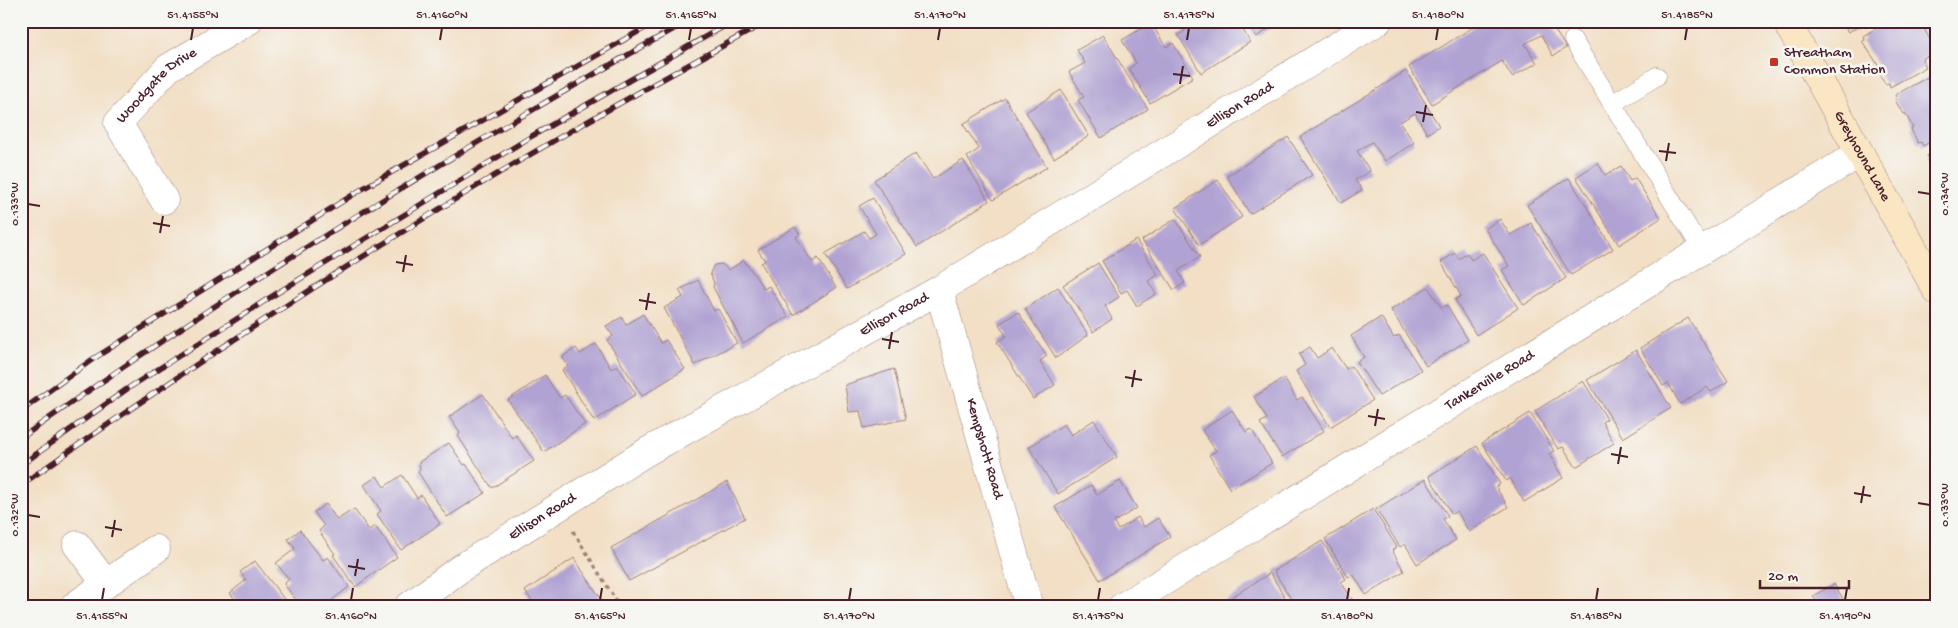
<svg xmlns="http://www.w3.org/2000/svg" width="1958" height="628" viewBox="0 0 1958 628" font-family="'Gochi Hand',sans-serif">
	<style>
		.building { fill: #b0a2d3 }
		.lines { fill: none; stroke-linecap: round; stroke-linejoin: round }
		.lane-casing { stroke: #9e7f78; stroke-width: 19 }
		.street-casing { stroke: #9e7f78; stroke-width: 29 }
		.secondary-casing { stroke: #9e7f78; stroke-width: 29 }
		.path { stroke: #9e7f78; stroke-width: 3; stroke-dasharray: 4 4; stroke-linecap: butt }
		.lane { stroke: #fff; stroke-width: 18 }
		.street { stroke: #fff; stroke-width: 28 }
		.secondary { stroke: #fbe6c4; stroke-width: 28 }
		.rail-casing { stroke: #4a1f2b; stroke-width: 5.5 }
		.rail { stroke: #f6f6f2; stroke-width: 4; stroke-dasharray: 11; stroke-linecap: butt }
		.ticks { fill: none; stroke: #4a1f2b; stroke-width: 2 }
		.poi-dot { fill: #c8321e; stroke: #f6f6f2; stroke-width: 2 }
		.labels { text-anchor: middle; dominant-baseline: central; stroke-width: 5; stroke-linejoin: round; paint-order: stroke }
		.poi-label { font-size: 15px; fill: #4a1f2b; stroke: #f6f6f2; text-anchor: start }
		.street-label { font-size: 15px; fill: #4a1f2b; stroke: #f6f6f2 }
		.neatline { fill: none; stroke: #4a1f2b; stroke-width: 2 }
		.ticks-label { font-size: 12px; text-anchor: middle; fill: #4a1f2b }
	</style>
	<rect width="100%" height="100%" fill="#f6f6f2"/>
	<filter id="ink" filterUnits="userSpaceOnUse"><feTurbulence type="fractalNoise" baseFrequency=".02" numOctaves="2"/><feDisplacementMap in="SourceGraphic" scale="10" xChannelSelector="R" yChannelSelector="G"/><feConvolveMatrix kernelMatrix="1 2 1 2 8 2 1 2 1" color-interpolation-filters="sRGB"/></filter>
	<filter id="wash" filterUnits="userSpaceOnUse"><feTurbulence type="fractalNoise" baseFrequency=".0096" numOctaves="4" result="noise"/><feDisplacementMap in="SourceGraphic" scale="20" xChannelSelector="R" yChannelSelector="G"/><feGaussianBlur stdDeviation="1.12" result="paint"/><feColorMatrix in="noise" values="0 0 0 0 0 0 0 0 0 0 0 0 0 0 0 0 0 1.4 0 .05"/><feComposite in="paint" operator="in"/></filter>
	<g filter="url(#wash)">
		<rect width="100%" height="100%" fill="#f2dfc5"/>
		<g id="blocks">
			<path class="building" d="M 1179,21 L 1238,21 L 1250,42 L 1201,73 L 1178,35 L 1185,31 Z
				M 1246,21 L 1282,21 L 1256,37 Z
				M 1483,21 L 1549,21 L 1566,48 L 1553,56 L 1541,35 L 1525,44 L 1537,63 L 1512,77 L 1502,61 L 1432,104 L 1409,67 Z
				M 1841,21 L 1871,21 L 1848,32 Z
				M 1889,21 L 1901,21 L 1903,24 L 1908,21 L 1920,21 L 1936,51 L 1922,59 L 1926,67 L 1890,87 L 1889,83 L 1885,84 L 1878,70 L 1881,69 L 1862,41 L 1865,40 L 1863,36 Z
				M 1151,23 L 1166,47 L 1173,43 L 1193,77 L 1150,103 L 1129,69 L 1136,63 L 1122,40 Z
				M 1103,35 L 1148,109 L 1101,138 L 1078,100 L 1084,97 L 1069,72 L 1085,63 L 1077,50 Z
				M 1406,71 L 1439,126 L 1427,134 L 1415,113 L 1400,122 L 1414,143 L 1385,161 L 1372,142 L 1357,151 L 1370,171 L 1355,180 L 1362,190 L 1341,203 L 1300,137 Z
				M 1937,72 L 1937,138 L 1923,146 L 1921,142 L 1918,143 L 1911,129 L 1913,128 L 1905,113 L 1903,114 L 1895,100 L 1897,99 L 1895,95 Z
				M 1061,90 L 1089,136 L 1054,158 L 1026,112 Z
				M 1005,98 L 1047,167 L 993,200 L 967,157 L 979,149 L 963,124 Z
				M 1288,137 L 1312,175 L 1250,214 L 1227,176 Z
				M 1937,150 L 1937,173 L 1935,174 L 1927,160 L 1929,159 L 1927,156 Z
				M 916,153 L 933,179 L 963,160 L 989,201 L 917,247 L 874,180 Z
				M 1598,163 L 1605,175 L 1621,166 L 1630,181 L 1635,178 L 1661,218 L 1619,245 L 1576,177 Z
				M 1569,178 L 1613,249 L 1571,275 L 1527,205 Z
				M 1218,180 L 1242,217 L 1199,245 L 1175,208 Z
				M 873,198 L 906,254 L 847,289 L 825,254 L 864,231 L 869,238 L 876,234 L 859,206 Z
				M 1175,219 L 1200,257 L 1178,271 L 1185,283 L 1174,290 L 1142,240 Z
				M 1500,219 L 1510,235 L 1531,223 L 1566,278 L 1524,305 L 1502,270 L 1509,266 L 1485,229 Z
				M 795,227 L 800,235 L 796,237 L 812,262 L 818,258 L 836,288 L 793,315 L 761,263 L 765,261 L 758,250 Z
				M 1136,240 L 1158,275 L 1148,281 L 1156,294 L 1137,306 L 1127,290 L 1121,293 L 1102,261 Z
				M 1455,253 L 1459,259 L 1467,253 L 1471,260 L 1483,253 L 1518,308 L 1476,335 L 1455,300 L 1461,296 L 1441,262 Z
				M 744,260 L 764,289 L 769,286 L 788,317 L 743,343 L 713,287 L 714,283 L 710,273 L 714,265 L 722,264 L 729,270 Z
				M 1098,263 L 1119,297 L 1105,306 L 1112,319 L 1093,332 L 1063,285 Z
				M 698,280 L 714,311 L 718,309 L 737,343 L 695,365 L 664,308 L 683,297 L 679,290 Z
				M 1058,287 L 1088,335 L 1056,358 L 1025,309 Z
				M 1428,287 L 1442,308 L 1447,305 L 1468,340 L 1426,366 L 1391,310 Z
				M 1018,312 L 1047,356 L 1040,361 L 1055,385 L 1033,399 L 997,342 L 1006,336 L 999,324 Z
				M 643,314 L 661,343 L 666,340 L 685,369 L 642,396 L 607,340 L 613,336 L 606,326 L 622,317 L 626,325 Z
				M 1381,317 L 1394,338 L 1399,335 L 1421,370 L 1379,396 L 1357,362 L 1364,357 L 1351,336 Z
				M 1688,318 L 1728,381 L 1711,392 L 1707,387 L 1680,404 L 1668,383 L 1663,386 L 1640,348 Z
				M 596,344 L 611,369 L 617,365 L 636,394 L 594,421 L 562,370 L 568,366 L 562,357 L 576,348 L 580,354 Z
				M 1310,347 L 1317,358 L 1332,348 L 1346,369 L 1351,366 L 1373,400 L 1330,427 L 1296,371 L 1305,365 L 1299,354 Z
				M 1636,350 L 1671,408 L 1623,438 L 1587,380 Z
				M 894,369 L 906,419 L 864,428 L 860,411 L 849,412 L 845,385 Z
				M 545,375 L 560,398 L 565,395 L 585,424 L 544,452 L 508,400 Z
				M 1284,378 L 1297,400 L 1302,397 L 1324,431 L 1282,457 L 1260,423 L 1267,419 L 1254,397 Z
				M 1583,381 L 1607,419 L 1602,422 L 1614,443 L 1576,467 L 1563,447 L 1558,449 L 1535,411 Z
				M 483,394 L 512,438 L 516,435 L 534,461 L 492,488 L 458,436 L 460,433 L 449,417 Z
				M 1232,410 L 1246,432 L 1251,429 L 1272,463 L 1230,489 L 1209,455 L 1216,451 L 1202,430 Z
				M 1530,413 L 1554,451 L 1549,454 L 1563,478 L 1524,502 L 1510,478 L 1506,481 L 1482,443 Z
				M 1094,420 L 1117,457 L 1058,494 L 1029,447 L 1064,424 L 1071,435 Z
				M 449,443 L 464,465 L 466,464 L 485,493 L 447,517 L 418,472 L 420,468 L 419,462 Z
				M 1477,446 L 1500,484 L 1496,487 L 1508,507 L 1469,532 L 1457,511 L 1452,514 L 1429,476 Z
				M 402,475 L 417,498 L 421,495 L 440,524 L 401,550 L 377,514 L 381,511 L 364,485 L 377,476 L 384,487 Z
				M 1425,479 L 1448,516 L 1443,519 L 1456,540 L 1417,564 L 1405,544 L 1400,547 L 1376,509 Z
				M 1120,481 L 1137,508 L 1114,522 L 1118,530 L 1138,517 L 1144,527 L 1158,518 L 1170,537 L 1100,580 L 1055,507 L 1091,485 L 1097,495 Z
				M 727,482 L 745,518 L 629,581 L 611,548 Z
				M 326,504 L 337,520 L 354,509 L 369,530 L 375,526 L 397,557 L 355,587 L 333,555 L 335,554 L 319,531 L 324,526 L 314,512 Z
				M 1373,509 L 1397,547 L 1392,550 L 1404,571 L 1366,595 L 1353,574 L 1348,577 L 1325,539 Z
				M 300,530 L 323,560 L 328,557 L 349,587 L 323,607 L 301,607 L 284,584 L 289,579 L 276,563 L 295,549 L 288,539 Z
				M 1322,541 L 1346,579 L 1341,582 L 1354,602 L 1346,607 L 1296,607 L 1274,571 Z
				M 574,558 L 605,605 L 603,607 L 586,607 L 585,604 L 581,607 L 536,607 L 525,591 Z
				M 255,561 L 290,607 L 241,607 L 230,593 L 246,580 L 240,572 Z
				M 1270,573 L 1291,607 L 1224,607 L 1222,603 Z
				M 1834,584 L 1848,607 L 1820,607 L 1813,596 Z"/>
		</g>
	</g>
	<g filter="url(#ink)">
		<use href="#blocks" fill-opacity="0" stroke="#9e7f78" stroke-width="1"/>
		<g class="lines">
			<g class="lane-casing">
				<path id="lane" d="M 1573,40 L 1702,250
					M 1612,104 L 1657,76"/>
			</g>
			<g class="street-casing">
				<g id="street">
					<path id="s1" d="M 164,200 L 118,123 L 168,68 L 248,21"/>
					<path id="s2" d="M 939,290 L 1029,607"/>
					<path d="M 77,545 L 106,584"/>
					<path d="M 73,607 L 156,549"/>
					<path id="s3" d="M 408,607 L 461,568 L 648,451 L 939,290 L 1378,21"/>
					<path id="s4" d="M 1122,607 L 1860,153"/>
				</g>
			</g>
			<g class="secondary-casing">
				<g id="secondary">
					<path id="s5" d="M 1786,21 L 1937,291"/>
				</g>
			</g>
			<path class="path" d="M 573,531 L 620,607"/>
			<use href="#lane" class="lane"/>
			<use href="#street" class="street"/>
			<use href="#secondary" class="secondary"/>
			<g class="rail-casing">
				<path id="rail" d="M 21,411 L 93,359 L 362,189 L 657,21
					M 21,438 C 235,286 459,149 688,21
					M 21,465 L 127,389 L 274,295 L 532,136 L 733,21
					M 21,485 C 149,395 279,308 412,226 C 528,153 648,87 768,21"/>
			</g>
			<use href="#rail" class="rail"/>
		</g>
	</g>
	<path class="ticks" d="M 191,40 L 193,28M 440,40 L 442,28M 689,40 L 691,28M 938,40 L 940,28M 1187,40 L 1189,28M 1436,40 L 1438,28M 1685,40 L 1687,28M 1173,74 L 1190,76M 1180,84 L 1183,66M 1416,112 L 1433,115M 1423,122 L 1426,105M 1659,151 L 1676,153M 1666,161 L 1669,143M 1918,192 L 1930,194M 28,204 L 40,206M 153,223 L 170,226M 160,233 L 163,216M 396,262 L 413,265M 403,272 L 406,255M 639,300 L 656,303M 646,310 L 649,293M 882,339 L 899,342M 889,349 L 892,332M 1125,377 L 1142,380M 1132,387 L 1135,370M 1368,416 L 1385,419M 1375,426 L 1378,409M 1611,454 L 1628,457M 1618,464 L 1621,447M 1854,493 L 1871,496M 1861,503 L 1864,486M 1918,503 L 1930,505M 28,515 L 40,517M 105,527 L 122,530M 112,537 L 115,520M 348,566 L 365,569M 355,576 L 358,559M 102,600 L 104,588M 351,600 L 353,588M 600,600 L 602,588M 849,600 L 851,588M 1098,600 L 1100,588M 1347,600 L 1349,588M 1596,600 L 1598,588M 1845,600 L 1847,588"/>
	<rect class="poi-dot" x="1769" y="57" width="10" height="10" rx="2.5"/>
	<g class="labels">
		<g class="poi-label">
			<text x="1784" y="53">Streatham<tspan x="1784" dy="17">Common Station</tspan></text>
		</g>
		<g class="street-label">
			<text stroke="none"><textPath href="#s1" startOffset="144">Woodgate Drive</textPath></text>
			<text stroke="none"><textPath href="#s3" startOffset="972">Ellison Road</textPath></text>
			<text stroke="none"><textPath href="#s5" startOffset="155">Greyhound Lane</textPath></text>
			<text stroke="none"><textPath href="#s3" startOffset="568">Ellison Road</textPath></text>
			<text stroke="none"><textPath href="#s4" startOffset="432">Tankerville Road</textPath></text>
			<text stroke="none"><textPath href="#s2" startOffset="165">Kempshott Road</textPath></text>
			<text stroke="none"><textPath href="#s3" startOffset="162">Ellison Road</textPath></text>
		</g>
	</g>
	<rect width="1958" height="628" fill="none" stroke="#f6f6f2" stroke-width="55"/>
	<path d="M1760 580v8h89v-8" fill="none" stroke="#4a1f2b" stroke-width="2.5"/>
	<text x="1768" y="580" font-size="15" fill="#4a1f2b" stroke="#f6f6f2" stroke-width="4" paint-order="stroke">20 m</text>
	<rect x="28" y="28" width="1902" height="572" class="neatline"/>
	<g class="ticks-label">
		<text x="193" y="18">51.4155°N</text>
		<text x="442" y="18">51.4160°N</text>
		<text x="691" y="18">51.4165°N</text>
		<text x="940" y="18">51.4170°N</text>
		<text x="1189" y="18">51.4175°N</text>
		<text x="1438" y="18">51.4180°N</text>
		<text x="1687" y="18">51.4185°N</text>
		<text transform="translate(1944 194) rotate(-90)" y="4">0.134°W</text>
		<text transform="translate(14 204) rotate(-90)" y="4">0.133°W</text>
		<text transform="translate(1944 505) rotate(-90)" y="4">0.133°W</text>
		<text transform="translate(14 515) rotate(-90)" y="4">0.132°W</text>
		<text x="102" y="619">51.4155°N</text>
		<text x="351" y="619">51.4160°N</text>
		<text x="600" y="619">51.4165°N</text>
		<text x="849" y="619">51.4170°N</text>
		<text x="1098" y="619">51.4175°N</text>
		<text x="1347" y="619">51.4180°N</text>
		<text x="1596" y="619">51.4185°N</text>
		<text x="1845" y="619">51.4190°N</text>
	</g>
</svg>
